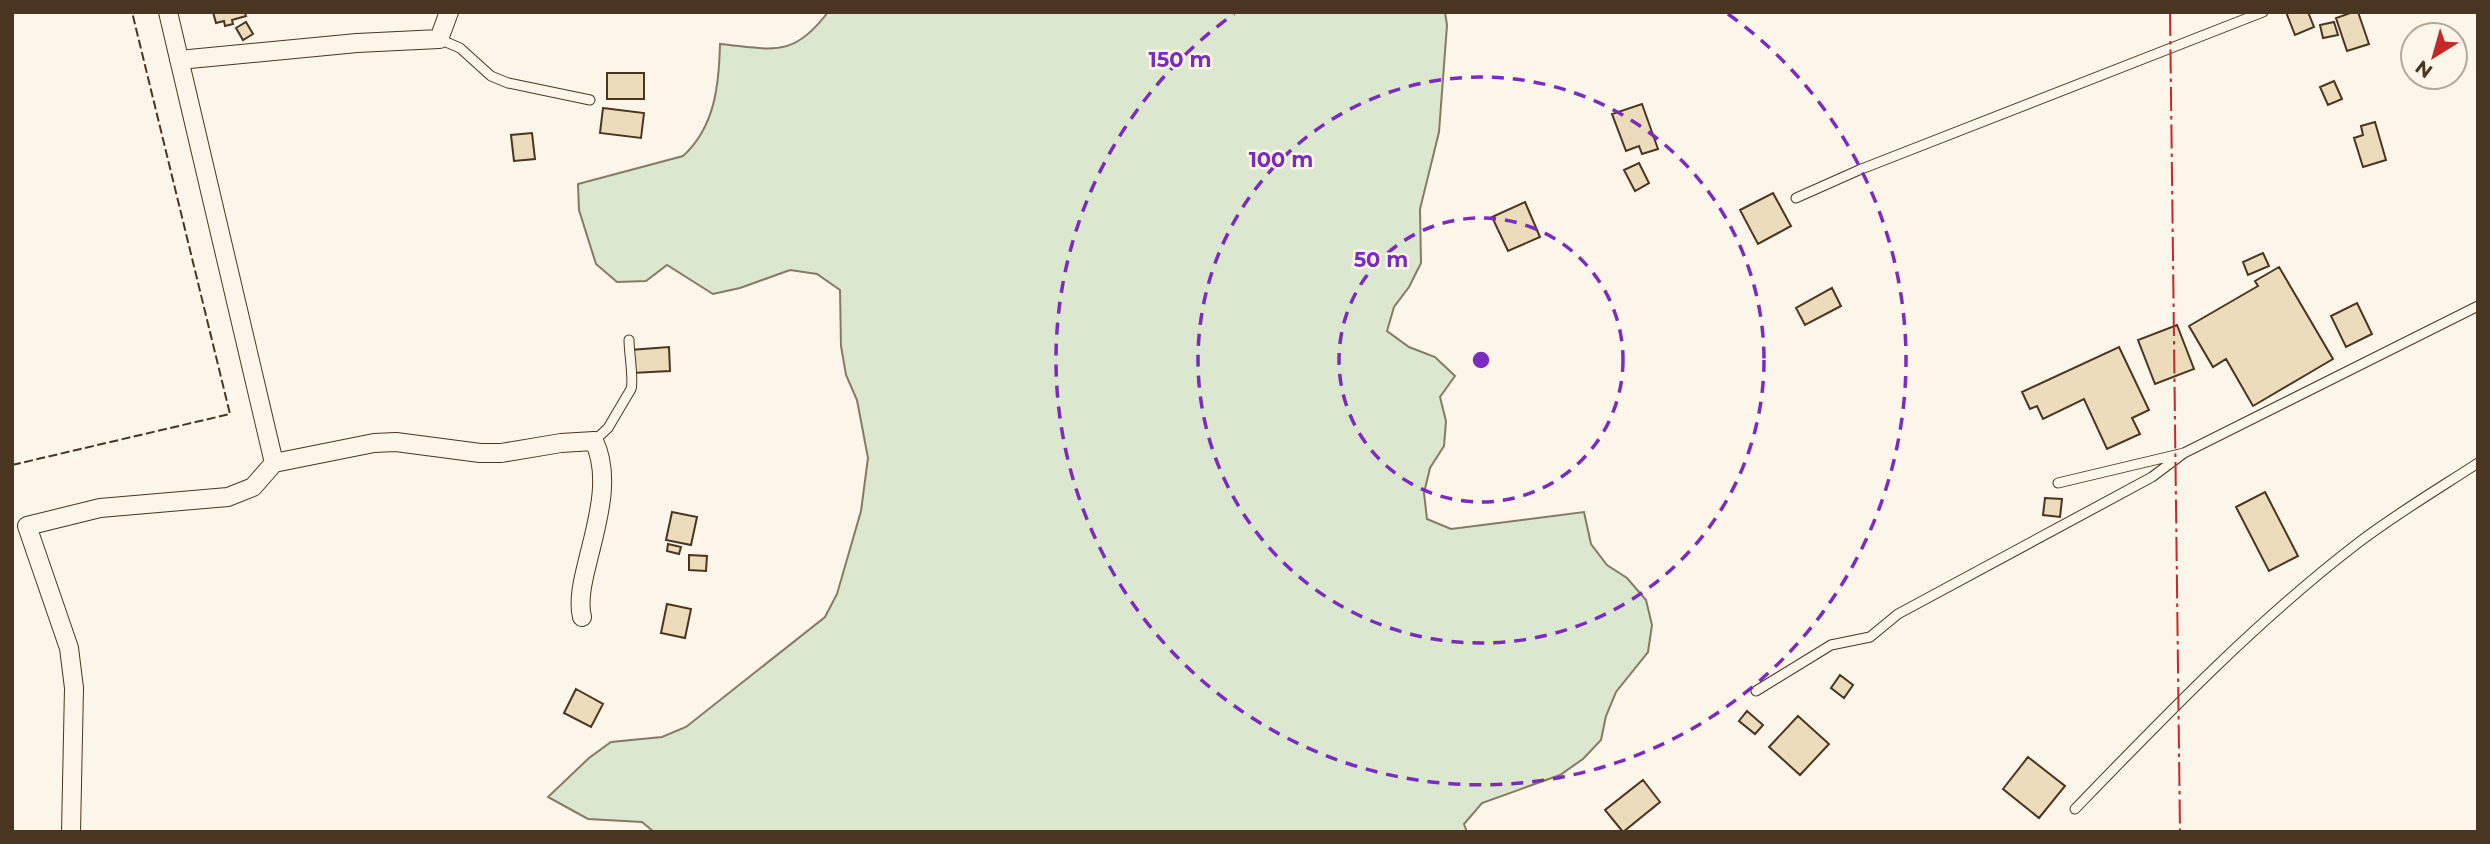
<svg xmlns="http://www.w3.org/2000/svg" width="2490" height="844" viewBox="0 0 2490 844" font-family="Montserrat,sans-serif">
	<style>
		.green { fill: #dce7d0; stroke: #887966; stroke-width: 2 }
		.building { fill: #ecdcbc; stroke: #4a3520; stroke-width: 2 }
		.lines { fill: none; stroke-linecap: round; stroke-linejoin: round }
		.service-casing { stroke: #4a3520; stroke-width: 11 }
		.minor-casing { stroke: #4a3520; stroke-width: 20 }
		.service { stroke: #fbf6e9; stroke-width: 9 }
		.minor { stroke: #fbf6e9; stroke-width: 18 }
		.fence { stroke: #4a3520; stroke-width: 2; stroke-dasharray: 9 3.5; stroke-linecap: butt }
		.power { stroke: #c62828; stroke-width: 2; stroke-dasharray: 24 5 3.5 5; stroke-linecap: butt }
		.ring { fill: none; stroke: #7b2cbf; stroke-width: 3.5; stroke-dasharray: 12 9 }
		.centre { fill: #7b2cbf; stroke: #fbf6e9; stroke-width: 3.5 }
		.ring-label { font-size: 21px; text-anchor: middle; font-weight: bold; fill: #7b2cbf; stroke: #fbf6e9; stroke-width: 5; stroke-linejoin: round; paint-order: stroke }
	</style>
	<rect width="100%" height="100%" fill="#fbf6e9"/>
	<path class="green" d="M 828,12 L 1445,12 L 1447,25 L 1439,132 L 1420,209 L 1421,263 L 1409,287 L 1394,307 L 1387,331 L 1409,347 L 1435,357 L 1455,376 L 1440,397 L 1446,421 L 1444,446 L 1430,468 L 1424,493 L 1427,519 L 1451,529 L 1584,512 L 1591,544 L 1607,565 L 1627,578 L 1646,600 L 1652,625 L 1648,652 L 1616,692 L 1606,716 L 1601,740 L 1583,759 L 1560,775 L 1482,803 L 1464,824 L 1467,832 L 654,832 L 642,822 L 588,819 L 548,797 L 589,758 L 611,742 L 662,737 L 686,727 L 825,617 L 837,594 L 861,511 L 868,458 L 857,400 L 846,375 L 841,346 L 840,290 L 817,274 L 790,270 L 740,288 L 713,294 L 667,265 L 646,281 L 617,282 L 596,264 L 579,210 L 578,184 L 683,156 C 715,127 719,85 720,44 C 772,49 793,59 828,12 Z"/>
	<path class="building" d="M 213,12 L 245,12 L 246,16 L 232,20 L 233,24 L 225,26 L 224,21 L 216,23 Z
		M 2286,12 L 2308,12 L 2314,27 L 2295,35 Z
		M 2353,12 L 2358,12 L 2369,44 L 2347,51 L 2336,18 Z
		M 246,22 L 253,34 L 243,40 L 236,28 Z
		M 2334,22 L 2338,35 L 2323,38 L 2320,25 Z
		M 607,73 L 644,73 L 644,99 L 607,99 Z
		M 2334,81 L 2342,99 L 2328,105 L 2320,87 Z
		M 1642,104 L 1658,149 L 1642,154 L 1639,146 L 1626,151 L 1612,114 Z
		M 603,108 L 644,113 L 641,138 L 600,133 Z
		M 2375,122 L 2386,160 L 2363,167 L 2354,138 L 2363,135 L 2361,126 Z
		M 532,133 L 535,159 L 514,161 L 511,135 Z
		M 1639,163 L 1649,183 L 1635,191 L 1624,170 Z
		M 1773,193 L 1791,226 L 1758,244 L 1740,210 Z
		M 1525,202 L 1540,237 L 1508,251 L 1492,217 Z
		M 2263,253 L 2269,266 L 2248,275 L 2243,262 Z
		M 2279,267 L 2333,359 L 2253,406 L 2226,359 L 2213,367 L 2189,326 L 2258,286 L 2255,281 Z
		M 1832,288 L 1841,306 L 1805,325 L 1796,308 Z
		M 2357,303 L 2372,334 L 2346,347 L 2331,316 Z
		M 2177,325 L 2194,369 L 2155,384 L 2138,340 Z
		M 669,347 L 670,371 L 632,373 L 630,350 Z
		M 2119,347 L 2149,410 L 2132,418 L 2140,434 L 2107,449 L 2084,399 L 2043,419 L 2037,406 L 2030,409 L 2022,392 Z
		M 2265,492 L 2298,556 L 2269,571 L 2236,507 Z
		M 2045,498 L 2062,499 L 2060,517 L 2043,515 Z
		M 672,512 L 697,517 L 691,545 L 666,540 Z
		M 668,544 L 681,547 L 679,554 L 667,551 Z
		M 689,555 L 707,556 L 706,571 L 689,570 Z
		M 667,604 L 691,609 L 685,638 L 661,633 Z
		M 1840,675 L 1853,685 L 1844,698 L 1831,688 Z
		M 576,689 L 603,704 L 591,727 L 564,713 Z
		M 1747,711 L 1763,725 L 1755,734 L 1739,721 Z
		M 1798,716 L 1829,744 L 1800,775 L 1769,747 Z
		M 2028,757 L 2065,786 L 2039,818 L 2003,789 Z
		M 1643,780 L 1660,802 L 1623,832 L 1605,810 Z"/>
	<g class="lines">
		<g class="service-casing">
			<path id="service" d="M 439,39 L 460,48 L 491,76 L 508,83 L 590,100
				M 1796,198 L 1859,170 L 2263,12
				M 594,441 L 608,428 L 631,389 C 634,381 629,352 629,340
				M 2058,483 L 2184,453 L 2478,306
				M 1756,691 L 1831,645 L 1870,637 L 1898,614 L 2152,477 L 2184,453
				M 2075,809 C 2165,716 2255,622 2358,543 C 2396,514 2438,489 2478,463"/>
		</g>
		<g class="minor-casing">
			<path id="minor" d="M 168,12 L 274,463
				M 179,60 L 357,43 L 439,39 L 449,12
				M 71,832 L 74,688 L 69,648 L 27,526 L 100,508 L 228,497 L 253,487 L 274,463 L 374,443 L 396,442 L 480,453 L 501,453 L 561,443 L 594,441 C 612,478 596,526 587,564 C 583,580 578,601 582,617"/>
		</g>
		<use href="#service" class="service"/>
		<use href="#minor" class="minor"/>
		<path class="fence" d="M 12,465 L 230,414 L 132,12"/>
		<path class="power" d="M 2170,12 L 2180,832"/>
	</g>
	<g class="ring">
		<circle cx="1481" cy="360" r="142"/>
		<circle cx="1481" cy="360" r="283"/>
		<path d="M1728 14A425 425 0 1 1 1234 14"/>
	</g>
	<circle cx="1481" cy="360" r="10" class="centre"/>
	<g class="ring-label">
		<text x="1180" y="67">150 m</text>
		<text x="1281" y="167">100 m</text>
		<text x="1381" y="267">50 m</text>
	</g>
	<rect width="2490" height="844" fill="none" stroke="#4a3520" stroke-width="28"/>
	<g transform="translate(2434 56) rotate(217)"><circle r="33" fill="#fbf6e9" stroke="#b4a999" stroke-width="2"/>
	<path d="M0-5L12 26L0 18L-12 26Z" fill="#c62828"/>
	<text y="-10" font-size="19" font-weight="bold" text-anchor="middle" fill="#4a3520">N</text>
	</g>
</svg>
